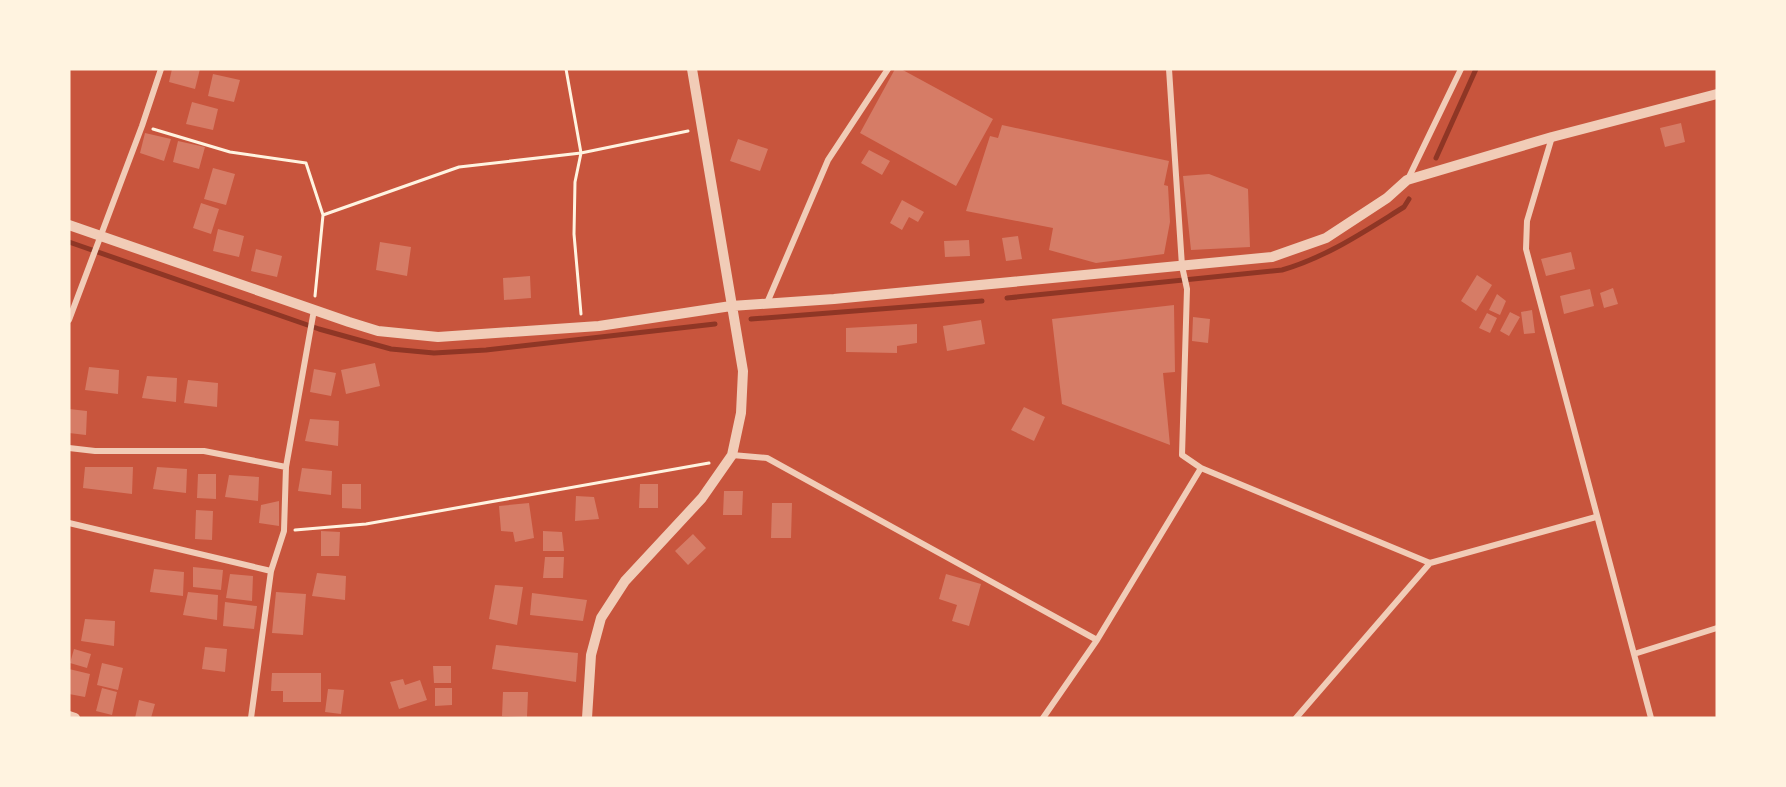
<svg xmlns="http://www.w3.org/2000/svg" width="1786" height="787" viewBox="0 0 1786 787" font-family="Montserrat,sans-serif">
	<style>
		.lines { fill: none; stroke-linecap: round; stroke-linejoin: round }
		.stream { stroke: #8f3625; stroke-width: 5 }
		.building { fill: #d67c66 }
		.path { stroke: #fff3e0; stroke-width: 3 }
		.minor { stroke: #f1ccb7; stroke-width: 6 }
		.tertiary { stroke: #f1ccb7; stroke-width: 10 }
	</style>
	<rect width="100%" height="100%" fill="#c8553d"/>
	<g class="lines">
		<path class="stream" d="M 1436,158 L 1476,69
			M 69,242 L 319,329 L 391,349 L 434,353 L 486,350 L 715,324
			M 1007,298 L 1282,270 C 1327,257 1365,231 1404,207 L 1409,199
			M 751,319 L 982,301"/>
	</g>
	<path class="building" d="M 172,69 L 200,69 L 195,89 L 169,82 Z
		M 895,69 L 901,69 L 993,119 L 956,186 L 860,133 Z
		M 213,74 L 240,80 L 234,102 L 208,96 Z
		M 192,102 L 218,109 L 213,130 L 186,124 Z
		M 1681,123 L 1685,142 L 1665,147 L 1660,128 Z
		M 1002,125 L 1169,161 L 1164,185 L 1168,186 L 1170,222 L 1164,254 L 1096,263 L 1049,250 L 1053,228 L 966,211 L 990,136 L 998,138 Z
		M 145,133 L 171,139 L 164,161 L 140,153 Z
		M 738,139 L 768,149 L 760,171 L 730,161 Z
		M 178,141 L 205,147 L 199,169 L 173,162 Z
		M 869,150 L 890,161 L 882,175 L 861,163 Z
		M 213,168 L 235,174 L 226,205 L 204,199 Z
		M 1209,174 L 1248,189 L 1250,247 L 1191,250 L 1183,176 Z
		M 902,200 L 924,212 L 918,222 L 909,217 L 902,230 L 890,223 Z
		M 201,203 L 219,209 L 211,234 L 193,228 Z
		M 218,229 L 244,236 L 239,257 L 213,251 Z
		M 1018,236 L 1022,259 L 1006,261 L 1002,238 Z
		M 969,240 L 970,256 L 945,257 L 944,241 Z
		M 380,242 L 411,247 L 407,276 L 376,270 Z
		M 256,249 L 282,256 L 277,277 L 251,271 Z
		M 1571,252 L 1575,269 L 1546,276 L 1541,259 Z
		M 1477,275 L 1492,285 L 1476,311 L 1461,301 Z
		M 530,276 L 531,298 L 504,300 L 503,278 Z
		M 1613,288 L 1618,304 L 1604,308 L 1600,293 Z
		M 1590,289 L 1594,306 L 1564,314 L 1560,296 Z
		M 1497,294 L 1506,301 L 1500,315 L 1489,310 Z
		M 1174,305 L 1175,372 L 1163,373 L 1170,445 L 1062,404 L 1052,319 Z
		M 1532,310 L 1535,333 L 1524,334 L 1521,312 Z
		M 1510,312 L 1520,317 L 1509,336 L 1500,331 Z
		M 1487,313 L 1497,318 L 1490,333 L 1479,328 Z
		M 1193,317 L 1210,319 L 1208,343 L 1192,341 Z
		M 981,320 L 985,344 L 947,351 L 943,326 Z
		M 917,324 L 917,343 L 897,346 L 897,353 L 846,352 L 846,328 Z
		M 375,363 L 380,386 L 346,394 L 341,370 Z
		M 89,367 L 119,370 L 118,394 L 85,390 Z
		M 314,369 L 336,373 L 331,396 L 310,392 Z
		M 147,376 L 177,378 L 176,402 L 142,398 Z
		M 188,380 L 218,383 L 217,407 L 184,403 Z
		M 1024,407 L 1045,417 L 1034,441 L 1011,430 Z
		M 69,409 L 87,411 L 86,435 L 69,433 Z
		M 310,419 L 339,421 L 338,446 L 305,441 Z
		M 85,467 L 133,467 L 132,494 L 83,488 Z
		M 157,467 L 187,469 L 186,493 L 153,489 Z
		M 302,468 L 332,471 L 331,495 L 298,491 Z
		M 198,474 L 216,474 L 216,499 L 197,498 Z
		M 229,475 L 259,477 L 258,501 L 225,497 Z
		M 342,484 L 361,484 L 361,509 L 342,508 Z
		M 640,484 L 658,484 L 658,508 L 639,508 Z
		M 724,491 L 743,491 L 742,515 L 723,515 Z
		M 576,496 L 594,497 L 599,519 L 575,521 Z
		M 279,501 L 279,526 L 259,523 L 261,505 Z
		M 529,503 L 534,538 L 515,542 L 513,532 L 501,531 L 499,506 Z
		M 772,503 L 792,503 L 791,538 L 771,538 Z
		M 196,510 L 213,511 L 212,540 L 195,539 Z
		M 321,531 L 340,532 L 339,556 L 321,556 Z
		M 543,531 L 562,532 L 564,551 L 543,551 Z
		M 693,534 L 706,548 L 688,565 L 675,551 Z
		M 545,557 L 564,557 L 563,578 L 543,578 Z
		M 193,567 L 223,570 L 221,590 L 193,587 Z
		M 154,569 L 184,572 L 183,596 L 150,592 Z
		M 317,573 L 346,576 L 345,600 L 312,596 Z
		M 230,574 L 253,576 L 252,601 L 226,598 Z
		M 946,574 L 981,584 L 969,626 L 952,621 L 957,605 L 939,599 Z
		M 495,585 L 523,587 L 517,625 L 489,619 Z
		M 188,592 L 218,595 L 217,620 L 183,615 Z
		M 276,592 L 306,594 L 303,635 L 272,633 Z
		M 532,593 L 587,600 L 583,621 L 530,615 Z
		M 225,602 L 257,606 L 254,629 L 223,626 Z
		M 85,619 L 115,621 L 114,646 L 81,641 Z
		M 496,645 L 578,653 L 576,682 L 492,669 Z
		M 205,647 L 227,649 L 225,672 L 202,669 Z
		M 74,649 L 91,654 L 87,668 L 70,663 Z
		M 102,663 L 123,668 L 118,690 L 97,685 Z
		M 433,666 L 451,666 L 451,683 L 434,683 Z
		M 69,669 L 90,674 L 85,697 L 69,694 Z
		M 272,673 L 321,673 L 321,702 L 283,702 L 283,691 L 271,691 Z
		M 403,679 L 405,685 L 420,680 L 427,700 L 399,709 L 390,682 Z
		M 102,688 L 117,692 L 112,715 L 96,711 Z
		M 435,688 L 452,688 L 452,705 L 435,706 Z
		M 328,689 L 344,690 L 341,714 L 325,712 Z
		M 503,692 L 528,692 L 527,717 L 502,716 Z
		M 139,700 L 155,704 L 151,718 L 135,718 Z"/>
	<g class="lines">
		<path class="path" d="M 566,69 L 581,153 L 575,182 L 574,234 L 581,314
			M 153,129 L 230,152 L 306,163 L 323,215 L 315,296
			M 323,215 L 459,167 L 581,153 L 688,131
			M 295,530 L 366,524 L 709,463"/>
		<path class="minor" d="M 1169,69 L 1182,266 L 1187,289 L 1182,455 L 1201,468 L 1430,563
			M 1552,137 L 1527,221 L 1526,249 L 1651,718
			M 1408,179 L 1461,69
			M 767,303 L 828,160 L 888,69
			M 69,320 L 142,126 L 161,69
			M 69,448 L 95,451 L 204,451 L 286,467
			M 732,455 L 767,458 L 1097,640
			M 69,523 L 271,571
			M 1634,654 L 1717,628
			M 251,718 L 271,571 L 284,531 L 286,467 L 314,310
			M 1043,718 L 1097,640 L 1201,468
			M 1296,718 L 1430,563 L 1596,517"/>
		<path class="tertiary" d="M 69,225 L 349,322 L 378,331 L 438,337 L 599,326 L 731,306 L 834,299 L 1272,257 L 1326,238 L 1387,198 L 1407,180 L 1552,137 L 1717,94
			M 69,716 L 75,718
			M 587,718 L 591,655 L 601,618 L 625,581 L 702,498 L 732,455 L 741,413 L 743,371 L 692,69"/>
	</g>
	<rect width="1786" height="787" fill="none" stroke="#fff3e0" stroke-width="141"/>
</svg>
